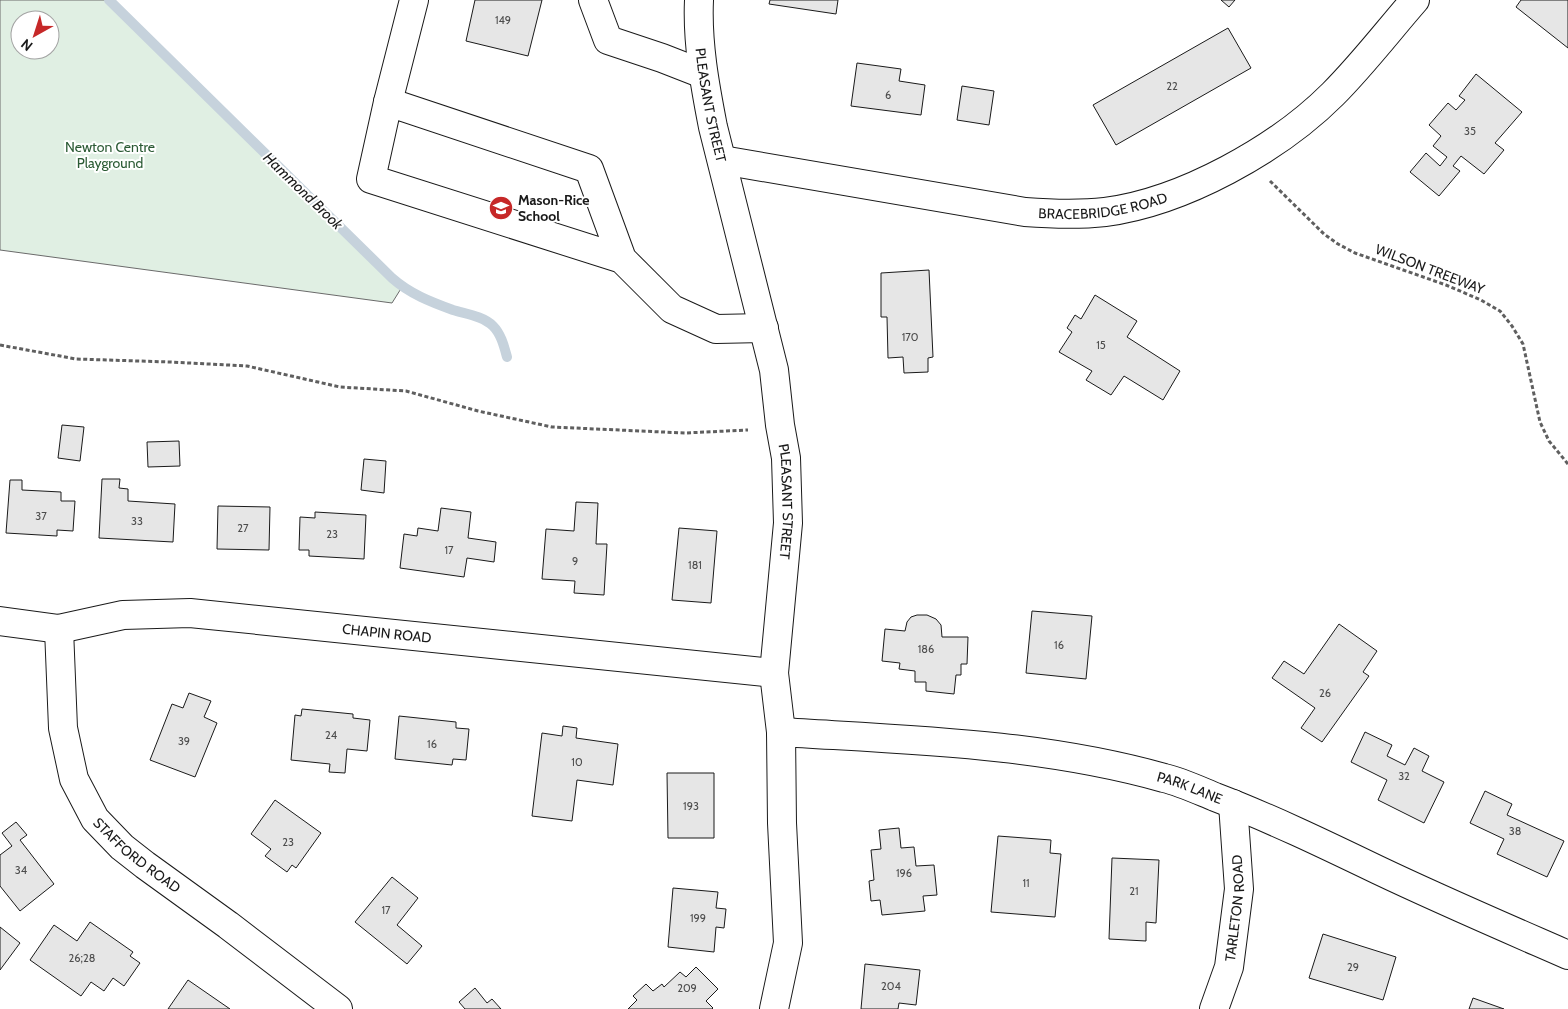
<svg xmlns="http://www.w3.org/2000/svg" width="1568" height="1009" viewBox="0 0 1568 1009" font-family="Cabin,sans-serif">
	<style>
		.green { fill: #e0efe3; stroke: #6a6a6a; fill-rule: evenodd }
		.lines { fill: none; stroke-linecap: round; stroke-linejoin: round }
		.stream { stroke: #c6d2dc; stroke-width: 10 }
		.building { fill: #e6e6e6; stroke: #1a1a1a }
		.minor-casing { stroke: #1a1a1a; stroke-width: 30 }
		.path { stroke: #5f5f5f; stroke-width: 3; stroke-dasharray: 4 2.5; stroke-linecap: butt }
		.minor { stroke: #fff; stroke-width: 28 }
		.labels { text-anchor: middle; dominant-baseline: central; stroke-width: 4; stroke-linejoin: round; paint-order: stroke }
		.number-label { font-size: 11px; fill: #4d4d4d }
		.street-label { font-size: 14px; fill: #1a1a1a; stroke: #fff }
		.park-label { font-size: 14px; fill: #2b5a34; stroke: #fff }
		.poi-label { font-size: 14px; font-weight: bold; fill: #1a1a1a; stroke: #fff; text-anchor: start }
		.water-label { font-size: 15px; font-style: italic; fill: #1a1a1a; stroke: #fff }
	</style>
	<rect width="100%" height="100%" fill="#fff"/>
	<path class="green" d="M 0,0 L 109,0 L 402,287 L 392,303 L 0,250 ZM 20,20 L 50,20 L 50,50 L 20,50 Z"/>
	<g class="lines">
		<path class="stream" d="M 109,0 L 392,278 C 410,294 431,302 453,310 C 466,314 483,316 493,326 C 501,334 504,346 507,357"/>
	</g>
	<path class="building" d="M 475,0 L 542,0 L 528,56 L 466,41 Z
		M 770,0 L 838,0 L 836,14 L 769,4 Z
		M 1221,0 L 1235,0 L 1229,7 Z
		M 1521,0 L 1568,0 L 1568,48 L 1516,7 Z
		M 1228,28 L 1251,68 L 1116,145 L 1093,105 Z
		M 857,63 L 901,69 L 899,81 L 925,85 L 921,115 L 851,106 Z
		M 1476,74 L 1522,112 L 1495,143 L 1504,150 L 1484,174 L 1461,156 L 1453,166 L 1460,171 L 1439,196 L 1410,172 L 1426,153 L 1440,166 L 1447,157 L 1433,146 L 1441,136 L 1429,125 L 1448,103 L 1456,110 L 1465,100 L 1459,96 Z
		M 962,86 L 994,91 L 989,125 L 957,120 Z
		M 929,270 L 933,357 L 928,358 L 928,372 L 904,373 L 903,357 L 888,358 L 887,317 L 881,317 L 881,273 Z
		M 1095,295 L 1137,321 L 1127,337 L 1180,371 L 1163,400 L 1124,376 L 1111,395 L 1086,380 L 1092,371 L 1059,352 L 1072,332 L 1067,328 L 1075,315 L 1081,319 Z
		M 62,425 L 84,427 L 80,461 L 58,458 Z
		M 179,441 L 180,466 L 148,467 L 147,442 Z
		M 364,459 L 386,461 L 384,493 L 361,490 Z
		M 102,479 L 120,479 L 119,488 L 128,489 L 128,501 L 175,504 L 173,542 L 99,538 Z
		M 10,480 L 22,480 L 22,490 L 61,492 L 61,501 L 75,501 L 73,531 L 57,530 L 57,536 L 6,533 Z
		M 576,502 L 598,503 L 596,544 L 607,544 L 604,595 L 574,593 L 575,581 L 542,579 L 546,529 L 574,531 Z
		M 218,506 L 270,507 L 269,550 L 217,549 Z
		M 441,508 L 471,512 L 468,538 L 496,542 L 494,562 L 467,558 L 464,577 L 400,568 L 404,534 L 417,536 L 418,528 L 438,531 Z
		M 315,512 L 366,515 L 364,559 L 309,556 L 309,550 L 299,550 L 300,517 L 315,518 Z
		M 679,528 L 717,531 L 711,603 L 672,600 Z
		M 1032,611 L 1092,616 L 1086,679 L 1026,673 Z
		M 917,615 L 927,615 L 936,619 L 941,625 L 942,637 L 968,637 L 967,664 L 961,664 L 961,675 L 956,675 L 954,694 L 926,691 L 926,682 L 915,682 L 915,671 L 899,669 L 900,663 L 882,661 L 885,629 L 905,631 L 907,622 L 911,617 Z
		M 1339,624 L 1377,651 L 1363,672 L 1369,676 L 1322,742 L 1301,728 L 1315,708 L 1272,678 L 1284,661 L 1304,674 Z
		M 189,693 L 211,701 L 204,717 L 217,723 L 195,777 L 150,760 L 172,704 L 183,708 Z
		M 302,709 L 353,714 L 353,718 L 370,720 L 367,751 L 347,749 L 345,773 L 329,772 L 330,764 L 291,760 L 295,715 L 301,716 Z
		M 399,716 L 456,722 L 456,728 L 469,729 L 466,760 L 453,759 L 452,765 L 395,759 Z
		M 563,726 L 577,728 L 576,738 L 618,744 L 613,785 L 577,780 L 572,821 L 532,816 L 542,733 L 562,736 Z
		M 1365,732 L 1392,745 L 1387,756 L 1405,765 L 1414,748 L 1429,756 L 1422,771 L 1444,782 L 1424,823 L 1378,800 L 1387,780 L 1351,762 Z
		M 667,773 L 714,773 L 714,838 L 668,838 Z
		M 1485,791 L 1512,804 L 1507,815 L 1564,841 L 1547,877 L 1497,854 L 1504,839 L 1470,823 Z
		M 275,800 L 321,833 L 296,868 L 292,865 L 287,872 L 265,856 L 271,849 L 251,834 Z
		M 16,822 L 27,835 L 20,840 L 54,884 L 20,911 L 0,886 L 0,855 L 12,846 L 2,833 Z
		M 899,828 L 901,848 L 914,847 L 916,866 L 934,865 L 937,895 L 923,896 L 925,911 L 882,915 L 880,900 L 871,901 L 869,881 L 874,880 L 871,850 L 881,849 L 879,830 Z
		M 998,836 L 1051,840 L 1050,853 L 1061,854 L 1055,917 L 991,912 Z
		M 1112,858 L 1159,860 L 1156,923 L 1146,922 L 1146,941 L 1109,939 Z
		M 392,877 L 418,898 L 397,925 L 422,946 L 407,964 L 355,922 Z
		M 673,888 L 718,892 L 716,908 L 726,909 L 724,928 L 716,927 L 714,952 L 668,947 Z
		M 90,922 L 133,952 L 130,956 L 140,963 L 124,986 L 113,978 L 104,991 L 91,982 L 81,996 L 30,960 L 54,925 L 77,941 Z
		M 0,927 L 20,943 L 0,970 Z
		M 1323,934 L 1396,957 L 1383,1000 L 1309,978 Z
		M 865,964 L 920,970 L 916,1005 L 899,1003 L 898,1009 L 861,1009 Z
		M 696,967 L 718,989 L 706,1001 L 713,1008 L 712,1009 L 628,1009 L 637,1000 L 633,996 L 646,984 L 653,991 L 662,984 L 664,987 L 680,972 L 686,977 Z
		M 188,980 L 230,1009 L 168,1009 Z
		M 475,988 L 487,1003 L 492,999 L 501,1009 L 465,1009 L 459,1002 Z
		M 1473,998 L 1504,1009 L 1469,1009 Z"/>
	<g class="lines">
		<g class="minor-casing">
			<g id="minor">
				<path d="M 593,0 L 608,40 L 662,58 L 703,74"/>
				<path id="s1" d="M 699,0 C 697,43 705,86 713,127 L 774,370 L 780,425 L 786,458 L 788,523 L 774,673 L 781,732 L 782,823 L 788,943 L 774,1009"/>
				<path d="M 388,102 L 414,0"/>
				<path id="s2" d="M 722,160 L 1025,212 C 1052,214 1078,215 1105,212 C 1183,202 1278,149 1333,94 C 1362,65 1388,31 1415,0"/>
				<path d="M 622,259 L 371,179 L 388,102 L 589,169 L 622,259 L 672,309 L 716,329 L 764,328"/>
				<path id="s3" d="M 0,621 L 59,629 L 123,615 L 190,613 L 774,673"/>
				<path id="s4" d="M 59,629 L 63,728 L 74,779 L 95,819 L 122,847 L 145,865 L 228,925 L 338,1009"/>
				<path id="s5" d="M 781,732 C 909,740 1040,743 1164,778 C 1181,782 1198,790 1215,797 C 1270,818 1324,844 1378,870 C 1441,900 1504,927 1568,955"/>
				<path id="s6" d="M 1214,1009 L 1229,967 L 1239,889 L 1233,804"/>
			</g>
		</g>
		<path class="path" d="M 1270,181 L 1324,234 L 1338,244 L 1355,253 L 1446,285 L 1481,300 L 1500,311 L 1512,326 L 1523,344 L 1540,422 L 1549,441 L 1568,464
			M 0,345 L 76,359 L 170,362 L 247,366 L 340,387 L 406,391 L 478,411 L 552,427 L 685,433 L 748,430"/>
		<use href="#minor" class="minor"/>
	</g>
	<defs>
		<g id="school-disc" transform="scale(1.25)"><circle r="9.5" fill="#c62828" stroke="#fff"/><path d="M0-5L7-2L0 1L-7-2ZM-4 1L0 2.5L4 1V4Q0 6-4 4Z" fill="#fff"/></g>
	</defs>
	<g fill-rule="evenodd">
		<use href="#school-disc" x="501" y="208"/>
	</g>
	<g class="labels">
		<g class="number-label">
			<text x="503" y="20">149</text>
			<text x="1172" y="86">22</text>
			<text x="888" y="95">6</text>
			<text x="1470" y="131">35</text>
			<text x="910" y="337">170</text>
			<text x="1101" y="345">15</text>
			<text x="41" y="516">37</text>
			<text x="137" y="521">33</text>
			<text x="243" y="528">27</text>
			<text x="332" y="534">23</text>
			<text x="449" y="550">17</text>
			<text x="575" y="561">9</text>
			<text x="695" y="565">181</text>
			<text x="1059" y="645">16</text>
			<text x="926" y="649">186</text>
			<text x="1325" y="693">26</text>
			<text x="331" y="735">24</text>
			<text x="184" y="741">39</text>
			<text x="432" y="744">16</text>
			<text x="577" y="762">10</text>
			<text x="1404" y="776">32</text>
			<text x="691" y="806">193</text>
			<text x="1515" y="831">38</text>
			<text x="288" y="842">23</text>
			<text x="21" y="870">34</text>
			<text x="904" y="873">196</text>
			<text x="1026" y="883">11</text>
			<text x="1134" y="891">21</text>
			<text x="386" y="910">17</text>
			<text x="698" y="918">199</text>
			<text x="82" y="958">26;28</text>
			<text x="1353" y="967">29</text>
			<text x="891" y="986">204</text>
			<text x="687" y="988">209</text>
		</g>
		<g class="street-label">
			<text stroke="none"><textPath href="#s1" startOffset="106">PLEASANT STREET</textPath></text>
			<text stroke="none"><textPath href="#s2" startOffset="386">BRACEBRIDGE ROAD</textPath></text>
			<text transform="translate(1430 269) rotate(21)">WILSON TREEWAY</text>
			<text stroke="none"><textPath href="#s1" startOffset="511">PLEASANT STREET</textPath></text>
			<text stroke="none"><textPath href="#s3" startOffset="390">CHAPIN ROAD</textPath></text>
			<text stroke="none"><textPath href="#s5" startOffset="414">PARK LANE</textPath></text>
			<text stroke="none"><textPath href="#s4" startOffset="252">STAFFORD ROAD</textPath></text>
			<text stroke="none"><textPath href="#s6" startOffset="104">TARLETON ROAD</textPath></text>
		</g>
		<g class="park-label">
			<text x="110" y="147">Newton Centre<tspan x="110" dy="16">Playground</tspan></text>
		</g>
		<g class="poi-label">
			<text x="518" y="200">Mason-Rice<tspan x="518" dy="16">School</tspan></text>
		</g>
		<g class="water-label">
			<text transform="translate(303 191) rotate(44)">Hammond Brook</text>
		</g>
	</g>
	<g transform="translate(35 35) rotate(219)"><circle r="24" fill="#ffffff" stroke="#a3a3a3"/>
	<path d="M0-4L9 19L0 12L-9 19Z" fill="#c62828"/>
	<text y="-8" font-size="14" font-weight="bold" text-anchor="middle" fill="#1a1a1a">N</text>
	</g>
</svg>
